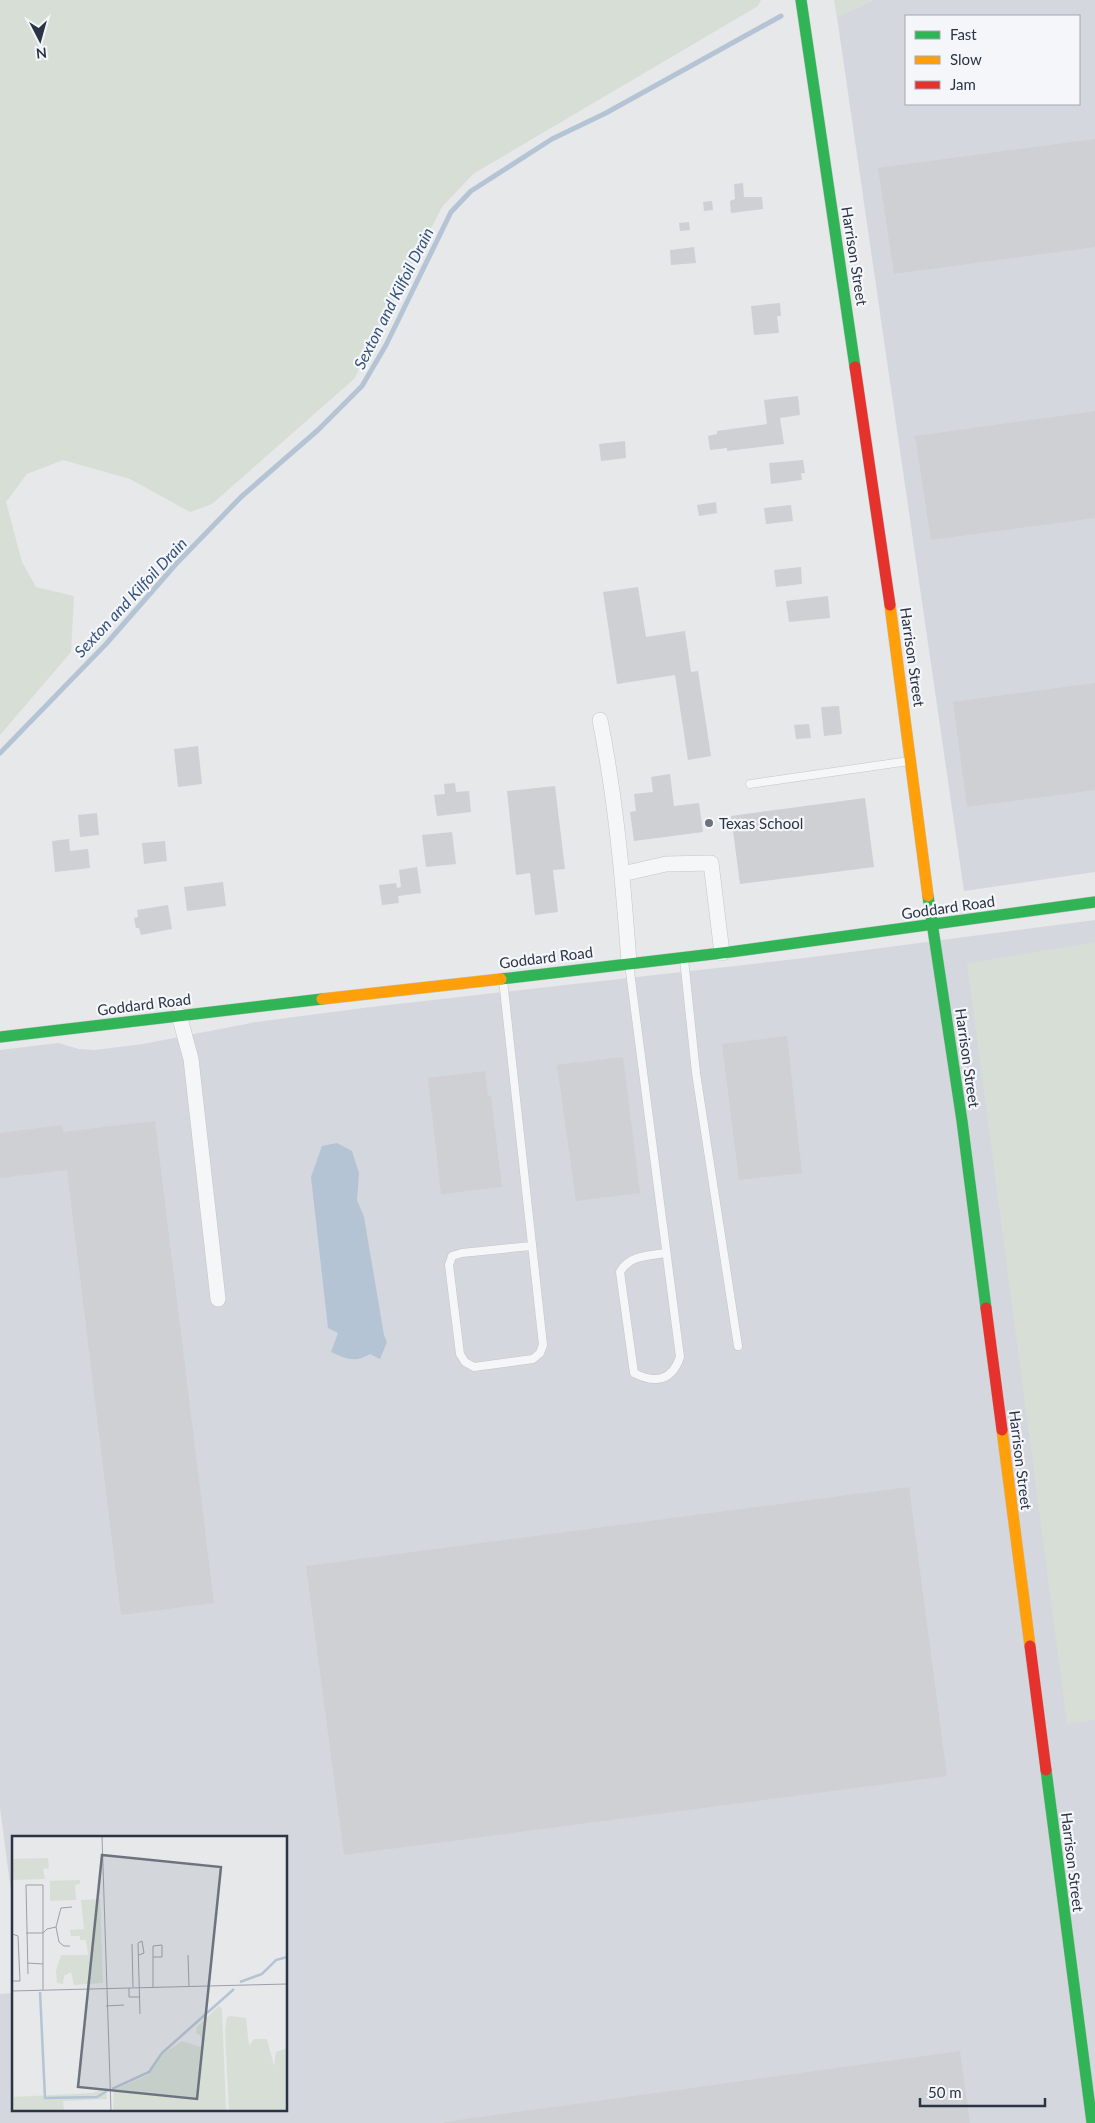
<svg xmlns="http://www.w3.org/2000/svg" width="1095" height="2123" viewBox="0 0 1095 2123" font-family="Lato,sans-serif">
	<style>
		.built { fill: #d4d7dd; fill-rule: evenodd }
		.green { fill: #d6ded6 }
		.water { fill: #b4c4d5 }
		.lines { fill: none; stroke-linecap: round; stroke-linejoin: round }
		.stream { stroke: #b4c4d5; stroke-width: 5 }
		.building { fill: #ced0d3 }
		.lane-casing { stroke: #c4c6c8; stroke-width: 9 }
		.street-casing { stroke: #c4c6c8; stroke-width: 16 }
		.fast-casing { stroke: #c4c6c8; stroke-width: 12 }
		.slow-casing { stroke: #c4c6c8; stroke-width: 12 }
		.jam-casing { stroke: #c4c6c8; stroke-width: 12 }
		.lane { stroke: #f5f6f7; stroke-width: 8 }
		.street { stroke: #f5f6f7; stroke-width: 15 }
		.fast { stroke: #30b455; stroke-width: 11 }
		.slow { stroke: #ff9f0a; stroke-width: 11 }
		.jam { stroke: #e5322d; stroke-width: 11 }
		.poi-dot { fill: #6c737f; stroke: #f4f6f9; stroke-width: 2 }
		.labels { text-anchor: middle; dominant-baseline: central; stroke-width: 4.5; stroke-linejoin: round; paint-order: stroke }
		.street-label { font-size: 15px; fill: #2b3445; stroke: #f4f6f9 }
		.poi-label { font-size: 15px; fill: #2b3445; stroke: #f4f6f9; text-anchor: start }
		.water-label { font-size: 16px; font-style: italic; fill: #34527a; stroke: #f4f6f9 }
		.inset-river { fill: none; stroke: #b4c4d5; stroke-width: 2.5 }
		.inset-road { fill: none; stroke: #9ba0a8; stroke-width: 1 }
		.view { fill: #6c737f; fill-opacity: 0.15; stroke: #6c737f; stroke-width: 2.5 }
		.inset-edge { fill: none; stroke: #2b3445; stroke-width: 2.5 }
	</style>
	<rect width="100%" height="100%" fill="#e6e8ea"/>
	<path class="built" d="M 873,0 L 1095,0 L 1095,872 L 964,891 L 837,17 ZM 906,16 L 1079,16 L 1079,104 L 906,104 Z
		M 1095,920 L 1095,2123 L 0,2123 L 0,1994 L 14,1993 L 14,2109 L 286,2109 L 286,1837 L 14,1837 L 14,1914 L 0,1808 L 0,1050 L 58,1043 L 79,1049 L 95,1050 L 143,1044 L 256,1022 L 371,1007 L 805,958 Z"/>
	<path class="green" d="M 0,0 L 761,0 L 758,6 L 473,174 L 442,207 L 354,379 L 212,504 L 190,512 L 130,479 L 63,460 L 27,474 L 6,502 L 22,562 L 36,587 L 74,596 L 71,652 L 0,735 Z
		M 834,0 L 873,0 L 837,17 Z
		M 1095,942 L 1095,1720 L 1067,1724 L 967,963 Z"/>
	<path class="water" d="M 337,1143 L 352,1151 L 359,1173 L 357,1200 L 364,1217 L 384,1335 L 387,1342 L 380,1359 L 370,1354 C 355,1363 346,1359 331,1352 L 338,1333 L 328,1328 L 311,1177 L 322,1146 Z"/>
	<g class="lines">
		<path class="stream" d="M 0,753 L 106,644 L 176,564 L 241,497 L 318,430 L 362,386 L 386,345 L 451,212 L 471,191 L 552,139 L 606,113 L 781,16"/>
	</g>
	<path class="building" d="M 1095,139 L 1095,247 L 894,274 L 878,168 Z
		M 743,183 L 744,197 L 762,197 L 763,209 L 731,213 L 730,201 L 735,199 L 734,184 Z
		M 712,201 L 713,210 L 704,211 L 703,202 Z
		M 689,222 L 690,230 L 680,231 L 679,223 Z
		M 694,247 L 696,263 L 671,265 L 670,250 Z
		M 780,303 L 781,316 L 777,316 L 779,333 L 754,335 L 751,306 Z
		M 798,396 L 800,415 L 780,418 L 784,444 L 727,451 L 727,448 L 710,450 L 708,436 L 717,434 L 717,431 L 767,424 L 764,400 Z
		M 1095,411 L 1095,518 L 931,540 L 915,436 Z
		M 625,441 L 626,458 L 601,461 L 599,444 Z
		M 803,460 L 805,473 L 801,473 L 802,480 L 771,484 L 769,463 Z
		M 716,502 L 717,513 L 699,516 L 697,505 Z
		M 791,505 L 793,521 L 766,524 L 764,508 Z
		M 801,567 L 802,584 L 776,587 L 774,570 Z
		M 638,587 L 646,637 L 685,631 L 691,672 L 698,671 L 711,756 L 688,760 L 675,675 L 617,684 L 603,592 Z
		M 828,596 L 830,618 L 789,622 L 786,601 Z
		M 1095,683 L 1095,790 L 967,807 L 953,702 Z
		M 839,706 L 842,734 L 824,736 L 821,707 Z
		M 809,724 L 811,738 L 796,739 L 794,725 Z
		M 198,746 L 202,784 L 178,787 L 174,749 Z
		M 670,774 L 674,806 L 699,803 L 703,832 L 634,841 L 630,812 L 636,811 L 634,794 L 653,792 L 651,777 Z
		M 455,783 L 456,792 L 469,791 L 471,812 L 437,816 L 434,795 L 445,794 L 444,784 Z
		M 555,786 L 565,869 L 553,870 L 558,912 L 535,915 L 530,873 L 516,875 L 507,791 Z
		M 865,798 L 874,867 L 740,884 L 731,816 Z
		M 97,813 L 99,835 L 80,837 L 78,815 Z
		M 452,832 L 456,864 L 426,867 L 422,835 Z
		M 69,839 L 70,851 L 88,849 L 90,868 L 55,872 L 52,841 Z
		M 165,841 L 167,861 L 144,864 L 142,843 Z
		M 417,867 L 421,893 L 398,896 L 399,903 L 382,905 L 379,885 L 396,883 L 397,888 L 401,887 L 399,870 Z
		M 223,882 L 226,906 L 187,911 L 184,887 Z
		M 168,905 L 172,929 L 141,935 L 139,928 L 136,928 L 134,918 L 138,917 L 137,910 Z
		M 787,1036 L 802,1173 L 739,1180 L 722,1044 Z
		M 623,1057 L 640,1193 L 576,1201 L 557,1065 Z
		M 485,1071 L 488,1096 L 491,1096 L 502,1187 L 441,1194 L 428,1078 Z
		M 155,1121 L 214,1603 L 121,1615 L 67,1170 L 0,1178 L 0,1133 L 62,1125 L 63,1132 Z
		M 909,1487 L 947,1776 L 344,1855 L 306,1566 Z
		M 960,2051 L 970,2123 L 444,2123 L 444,2122 Z"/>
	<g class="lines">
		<g class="lane-casing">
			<path id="lane" d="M 750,784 L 909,761
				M 684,959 L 696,1073 L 738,1346
				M 629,964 L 680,1357 C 672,1381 655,1384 634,1373 L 620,1272 C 630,1255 648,1256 666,1253
				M 503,980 L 543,1345 L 540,1353 L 533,1359 L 474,1367 L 465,1362 L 460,1354 L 449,1265 L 452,1256 L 462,1253 L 531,1246"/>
		</g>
		<g class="street-casing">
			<path id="street" d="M 600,720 C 616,800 623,881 629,962
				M 622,874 L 666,864 L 711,863 L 722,953
				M 179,1015 L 191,1059 L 218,1299"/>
		</g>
		<g class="fast-casing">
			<path id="fast" d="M 801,0 L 855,367
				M 928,896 L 962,1121 L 986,1308
				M 501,979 L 730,952 L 1095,902
				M 0,1037 L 322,999
				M 1046,1770 L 1092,2123"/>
		</g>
		<g class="slow-casing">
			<path id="slow" d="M 890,605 L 928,896
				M 322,999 L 501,979
				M 1002,1430 L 1030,1646"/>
		</g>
		<g class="jam-casing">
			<path id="jam" d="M 855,367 L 890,605
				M 986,1308 L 1002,1430
				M 1030,1646 L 1046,1770"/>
		</g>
		<use href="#lane" class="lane"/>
		<use href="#street" class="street"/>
		<use href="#fast" class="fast"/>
		<use href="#slow" class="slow"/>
		<use href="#jam" class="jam"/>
	</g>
	<circle class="poi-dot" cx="709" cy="823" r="5"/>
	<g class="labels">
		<g class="street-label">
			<text transform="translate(855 256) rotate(81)">Harrison Street</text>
			<text transform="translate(913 657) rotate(82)">Harrison Street</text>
			<text transform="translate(948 907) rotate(-8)">Goddard Road</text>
			<text transform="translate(546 957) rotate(-7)">Goddard Road</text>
			<text transform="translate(144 1004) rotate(-7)">Goddard Road</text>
			<text transform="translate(968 1058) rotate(82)">Harrison Street</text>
			<text transform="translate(1021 1460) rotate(83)">Harrison Street</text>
			<text transform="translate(1073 1862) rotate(83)">Harrison Street</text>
		</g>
		<g class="poi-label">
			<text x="719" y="823">Texas School</text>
		</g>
		<g class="water-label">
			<text transform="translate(393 298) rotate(-63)">Sexton and Kilfoil Drain</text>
			<text transform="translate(130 597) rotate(-47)">Sexton and Kilfoil Drain</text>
		</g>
	</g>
	<g transform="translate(12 1836)">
		<rect width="275" height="275" fill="#e6e8ea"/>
		<path d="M 36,22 L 37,32 L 31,33 L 33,43 L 0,44 L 0,23 ZM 68,44 L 68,48 L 63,49 L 64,64 L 38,65 L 38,45 ZM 88,63 L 91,147 L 62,149 L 59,136 L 52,140 L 51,148 L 45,147 L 44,135 L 49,119 L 76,119 L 74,104 L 68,104 L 68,100 L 59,100 L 58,94 L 72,93 L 69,64 ZM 207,170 L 210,173 L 214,275 L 101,275 L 102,254 L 136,239 L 151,218 L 170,205 L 188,211 L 190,208 L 188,199 L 184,197 L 185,191 ZM 219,180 L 234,182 L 237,210 L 242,203 L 255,203 L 262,230 L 264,216 L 275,212 L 275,275 L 217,275 L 213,194 L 215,181 ZM 0,210 L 2,261 L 80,257 L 94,252 L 95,263 L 51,265 L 52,275 L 0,275 Z" fill="#d6ded6"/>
		<path class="inset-river" d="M 228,146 L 250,138 L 264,124 L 275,121M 28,156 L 33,262 L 85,261 L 95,255M 100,253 L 137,236 L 150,217 L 222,153"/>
		<path class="inset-road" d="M 90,0 L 99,275M 14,97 L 31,97 L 35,93 L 44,91M 0,98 L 6,100 L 8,145 L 0,145M 120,108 L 121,151M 58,110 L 52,110 L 47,106 L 44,91 L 49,72 L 60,71M 127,119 L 132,117 L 130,105 L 126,107 L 128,178M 176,119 L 177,150M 15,127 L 31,128M 16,138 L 14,49 L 31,49 L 31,154M 141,151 L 141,110 L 150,109 L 150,121 L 141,121M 117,152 L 117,161 L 127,161M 0,155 L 275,148M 94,170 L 112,169"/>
		<path class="view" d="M 90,19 L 209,31 L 185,263 L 66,251 Z"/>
		<rect width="275" height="275" class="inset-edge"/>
	</g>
	<rect x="905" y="15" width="175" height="90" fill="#f4f6f9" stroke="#a4a8b1"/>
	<rect x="915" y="31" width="25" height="8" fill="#30b455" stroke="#a4a8b1"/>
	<text x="950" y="40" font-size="15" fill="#2b3445">Fast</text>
	<rect x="915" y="56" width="25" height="8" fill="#ff9f0a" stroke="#a4a8b1"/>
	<text x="950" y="65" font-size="15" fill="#2b3445">Slow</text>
	<rect x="915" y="81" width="25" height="8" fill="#e5322d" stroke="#a4a8b1"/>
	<text x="950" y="90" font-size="15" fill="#2b3445">Jam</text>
	<g transform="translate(40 40) rotate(174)" stroke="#f4f6f9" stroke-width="4" paint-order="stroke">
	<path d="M0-4L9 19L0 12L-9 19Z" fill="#2b3445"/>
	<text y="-8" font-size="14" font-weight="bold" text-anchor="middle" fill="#2b3445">N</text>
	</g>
	<path d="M920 2098v8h125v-8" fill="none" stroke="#2b3445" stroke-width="2.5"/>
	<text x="928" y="2098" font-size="15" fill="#2b3445" stroke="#f4f6f9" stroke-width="4" paint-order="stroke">50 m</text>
</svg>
